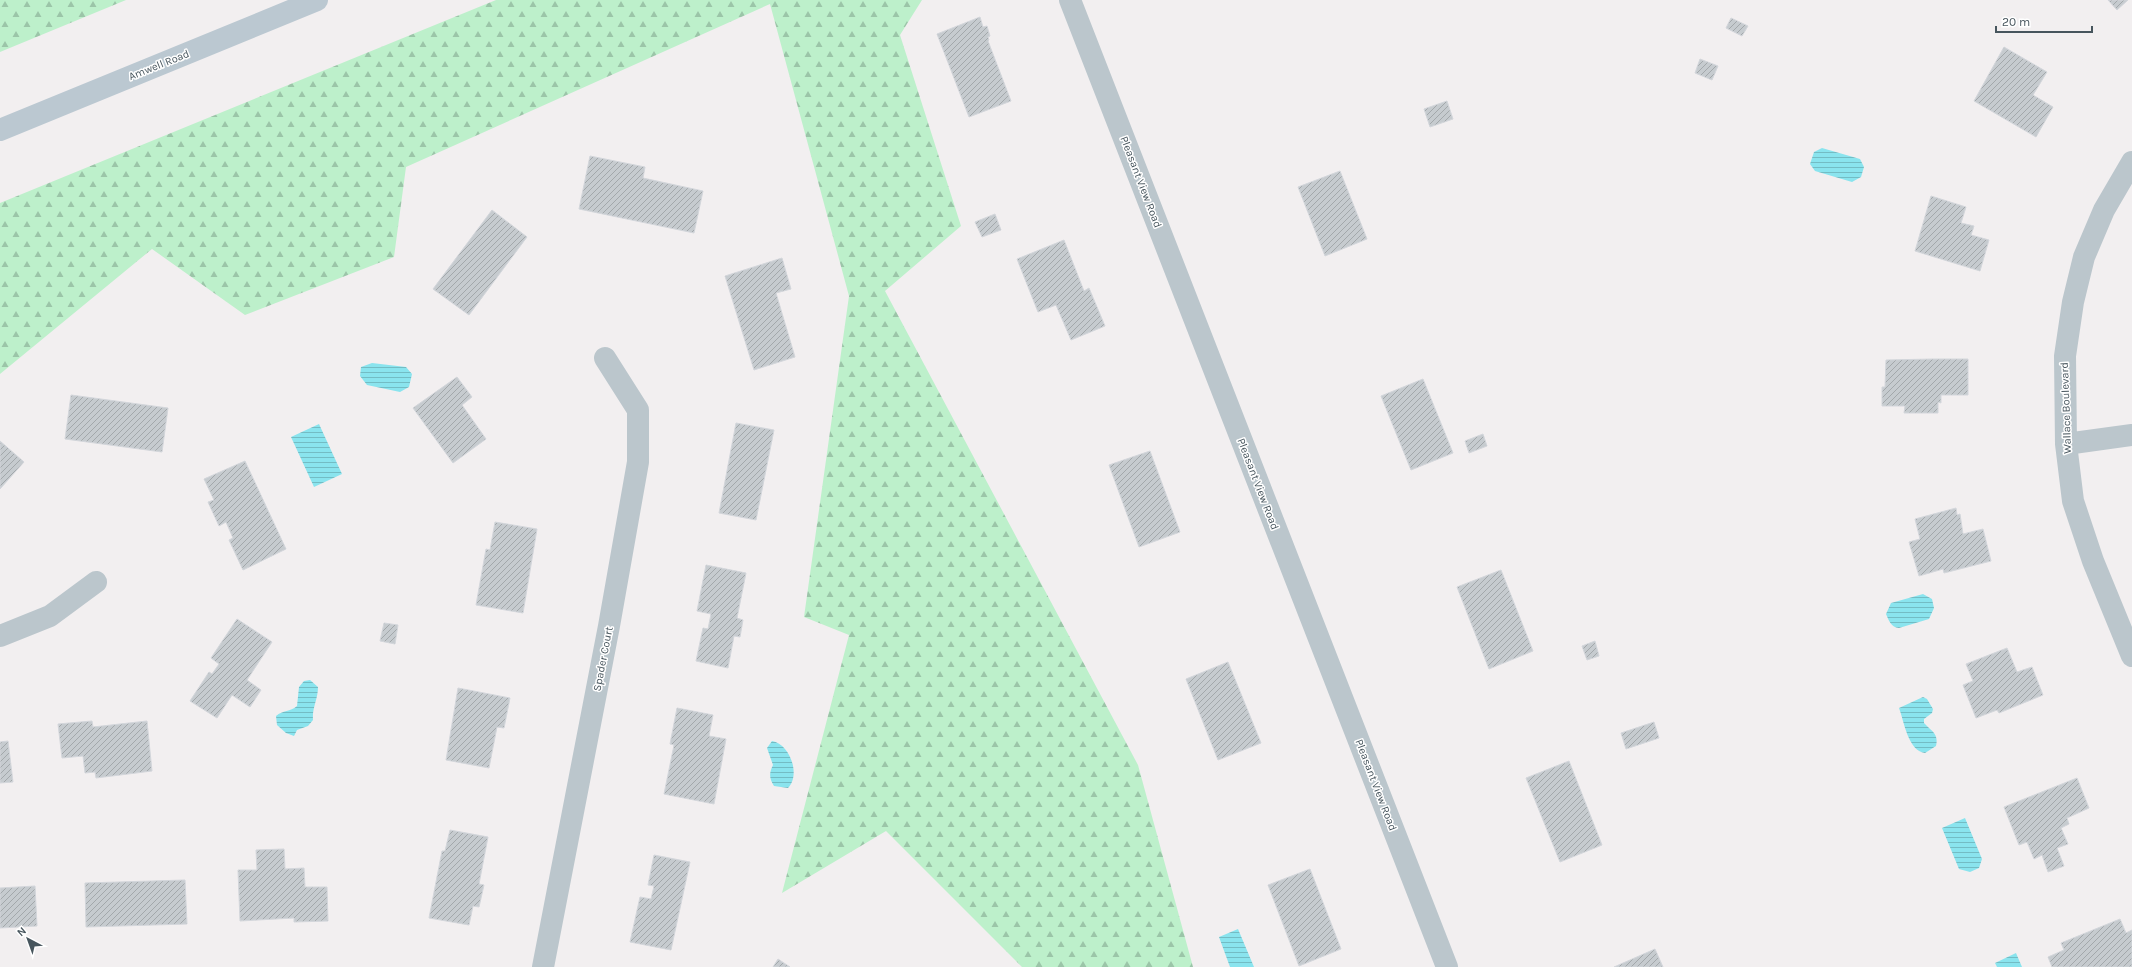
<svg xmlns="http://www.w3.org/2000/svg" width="2132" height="967" viewBox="0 0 2132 967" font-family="Karla,sans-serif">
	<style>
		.forest { fill: url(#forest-firs) }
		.water { fill: url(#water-rules) }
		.building { fill: url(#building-hatch); stroke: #d3d6db }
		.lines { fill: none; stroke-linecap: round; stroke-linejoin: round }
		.street { stroke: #bbc6cc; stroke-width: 22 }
		.secondary { stroke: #bbc8d1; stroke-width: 22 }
		.labels { text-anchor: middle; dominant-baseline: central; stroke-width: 3; stroke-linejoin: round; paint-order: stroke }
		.street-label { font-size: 11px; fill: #47555d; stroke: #fff }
	</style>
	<defs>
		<pattern id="forest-firs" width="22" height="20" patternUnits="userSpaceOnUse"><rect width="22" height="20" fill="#bdf0cb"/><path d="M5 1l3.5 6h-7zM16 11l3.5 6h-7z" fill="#9bc5a8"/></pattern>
		<pattern id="water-rules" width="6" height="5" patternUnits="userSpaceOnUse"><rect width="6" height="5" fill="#8ae4ee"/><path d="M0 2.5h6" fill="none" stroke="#73bcc4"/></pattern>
		<pattern id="building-hatch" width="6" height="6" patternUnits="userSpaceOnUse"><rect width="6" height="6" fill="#c6cbcf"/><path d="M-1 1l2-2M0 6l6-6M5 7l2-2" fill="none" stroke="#a3a8ab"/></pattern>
	</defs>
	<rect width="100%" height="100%" fill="#f2eff0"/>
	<path class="forest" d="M 0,0 L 126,0 L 0,52 Z
		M 496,0 L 922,0 L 900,35 L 961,226 L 885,291 L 1138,765 L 1193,967 L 1022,967 L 886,831 L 782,893 L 849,635 L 804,617 L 849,296 L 770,4 L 406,167 L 394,257 L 245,315 L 152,249 L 0,374 L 0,203 Z"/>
	<path class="water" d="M 1822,148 L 1860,159 L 1864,167 L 1861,177 L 1852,182 L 1815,171 L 1810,164 L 1814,152 Z
		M 372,363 L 406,367 L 412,374 L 409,387 L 400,392 L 367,385 L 360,376 L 361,367 Z
		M 319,424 L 342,474 L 314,487 L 291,437 Z
		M 1923,594 L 1932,599 L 1934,608 L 1929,619 L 1899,628 C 1891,627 1889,621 1886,614 L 1891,603 Z
		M 310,680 L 318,687 C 318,699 312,708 313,720 L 308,726 L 297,730 L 294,736 L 286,733 L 277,725 L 276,716 C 283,710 290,712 297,706 L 299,687 L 304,681 Z
		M 1923,697 L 1927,699 L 1933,709 L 1932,713 L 1924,719 L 1924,723 C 1931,731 1939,733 1936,746 L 1925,753 C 1908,751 1904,721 1899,708 Z
		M 772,741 C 790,744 801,775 788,788 L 774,786 C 769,778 769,773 773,765 L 767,748 Z
		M 1965,818 L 1982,859 L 1979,868 L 1970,872 L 1959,869 L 1942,828 Z
		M 1238,929 L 1254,967 L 1230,967 L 1219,937 Z
		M 2016,953 L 2022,967 L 1997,967 L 1995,963 Z"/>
	<path class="building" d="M 2108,0 L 2128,0 L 2117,10 Z
		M 980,17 L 983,27 L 987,26 L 990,36 L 988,37 L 989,40 L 988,41 L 1011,101 L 969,117 L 937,34 Z
		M 1731,18 L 1748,26 L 1742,36 L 1726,28 Z
		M 2004,47 L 2047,72 L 2033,95 L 2053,107 L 2036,137 L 1974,101 Z
		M 1700,59 L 1718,66 L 1712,80 L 1695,73 Z
		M 1447,101 L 1453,119 L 1430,127 L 1424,109 Z
		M 590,156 L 645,167 L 643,178 L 703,191 L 694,233 L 579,209 Z
		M 1340,171 L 1367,239 L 1325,256 L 1298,187 Z
		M 1931,196 L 1966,207 L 1961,223 L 1974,226 L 1971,235 L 1989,240 L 1980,271 L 1915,251 Z
		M 492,210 L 527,237 L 469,315 L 433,289 Z
		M 995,214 L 1001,230 L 982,237 L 975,222 Z
		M 1064,240 L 1084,291 L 1089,288 L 1105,326 L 1071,340 L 1056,305 L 1038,312 L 1017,259 Z
		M 782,258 L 791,289 L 776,293 L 795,357 L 754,370 L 725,276 Z
		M 1933,359 L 1968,359 L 1968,395 L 1941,395 L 1941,403 L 1938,402 L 1938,413 L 1904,413 L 1905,406 L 1882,406 L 1882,387 L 1885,387 L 1886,360 Z
		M 457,377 L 472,397 L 462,405 L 486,439 L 453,463 L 413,408 Z
		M 1423,379 L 1453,453 L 1411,470 L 1381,396 Z
		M 71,395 L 168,408 L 162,452 L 65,439 Z
		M 736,423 L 774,430 L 756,520 L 719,513 Z
		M 1483,434 L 1487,446 L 1469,453 L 1465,441 Z
		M 0,441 L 24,462 L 0,489 Z
		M 1150,451 L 1180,532 L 1139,547 L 1109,465 Z
		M 245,461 L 286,549 L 243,570 L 229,540 L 233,538 L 226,522 L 219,526 L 208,502 L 214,500 L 204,479 Z
		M 1956,508 L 1957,515 L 1960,514 L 1963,534 L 1983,529 L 1991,561 L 1944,573 L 1943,569 L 1919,576 L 1909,542 L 1920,539 L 1915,519 Z
		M 495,522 L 537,529 L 523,613 L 476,605 L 486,549 L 490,550 Z
		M 706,565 L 746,573 L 737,618 L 743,620 L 740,637 L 734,636 L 728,668 L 696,661 L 703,628 L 708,629 L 711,614 L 697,611 Z
		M 1501,570 L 1533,651 L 1489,669 L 1457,587 Z
		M 237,619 L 272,642 L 247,680 L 261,690 L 250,707 L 232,695 L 217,718 L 190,701 L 209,672 L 212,674 L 219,664 L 211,658 Z
		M 384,623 L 398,625 L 395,644 L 380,641 Z
		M 1595,641 L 1599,656 L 1587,660 L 1582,646 Z
		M 2007,648 L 2017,672 L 2032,667 L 2043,695 L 1999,713 L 1997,710 L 1976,718 L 1963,685 L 1973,681 L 1966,664 Z
		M 1228,662 L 1261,743 L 1218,760 L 1186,679 Z
		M 458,688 L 510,698 L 504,728 L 497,727 L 489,768 L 446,760 Z
		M 677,708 L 713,715 L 709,736 L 726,739 L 714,804 L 664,794 L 674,745 L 670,744 Z
		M 92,721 L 93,727 L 147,721 L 152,771 L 96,778 L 95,772 L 85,773 L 83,756 L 62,758 L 58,724 Z
		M 1654,722 L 1659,738 L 1626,749 L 1621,733 Z
		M 8,741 L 13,782 L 0,783 L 0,742 Z
		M 1569,761 L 1602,845 L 1560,862 L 1526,778 Z
		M 2077,778 L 2089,808 L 2067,818 L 2069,824 L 2061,828 L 2068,844 L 2057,848 L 2064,866 L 2048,872 L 2042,855 L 2034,859 L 2027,842 L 2019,845 L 2004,807 Z
		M 450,830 L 488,837 L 479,884 L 484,885 L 479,907 L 473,906 L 469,925 L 429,918 L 442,851 L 445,851 Z
		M 284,849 L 285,869 L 304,868 L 305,887 L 327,887 L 328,921 L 294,922 L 294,918 L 240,921 L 238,870 L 257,870 L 256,850 Z
		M 654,855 L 690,862 L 671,950 L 630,942 L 640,897 L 651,899 L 654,886 L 648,885 Z
		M 1310,869 L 1341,949 L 1299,966 L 1268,885 Z
		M 185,880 L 187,924 L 86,927 L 85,883 Z
		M 35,886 L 37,926 L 0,928 L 0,888 Z
		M 2120,919 L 2126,933 L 2132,930 L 2132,967 L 2052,967 L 2048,957 L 2064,950 L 2061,943 Z
		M 1655,949 L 1663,967 L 1614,967 Z
		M 778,959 L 790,967 L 773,967 Z"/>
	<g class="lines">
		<path class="street" d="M 1070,0 L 1447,967
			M 2132,162 L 2104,210 L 2084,257 L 2073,302 L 2065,356 L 2066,444 L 2073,501 L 2093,561 L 2132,656
			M 2066,444 L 2132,435
			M 0,636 L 50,616 L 96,582
			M 543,967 L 609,626 L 638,462 L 638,410 L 605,358"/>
		<path class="secondary" d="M 0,130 L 317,0"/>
	</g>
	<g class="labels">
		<g class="street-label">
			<text transform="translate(159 65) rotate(-22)">Amwell Road</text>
			<text transform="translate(1141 182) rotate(69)">Pleasant View Road</text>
			<text transform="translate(2066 408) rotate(-92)">Wallace Boulevard</text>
			<text transform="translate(1258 484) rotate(69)">Pleasant View Road</text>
			<text transform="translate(603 659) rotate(-79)">Spader Court</text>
			<text transform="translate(1376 785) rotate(69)">Pleasant View Road</text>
		</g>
	</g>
	<g transform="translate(28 939) rotate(319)" stroke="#ffffff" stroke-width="3" paint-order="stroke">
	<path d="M0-3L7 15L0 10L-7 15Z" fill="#47555d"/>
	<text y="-6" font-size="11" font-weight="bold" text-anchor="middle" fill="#47555d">N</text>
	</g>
	<path d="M1996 26v6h96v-6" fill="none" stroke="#47555d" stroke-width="2"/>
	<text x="2002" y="26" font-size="12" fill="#47555d" stroke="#ffffff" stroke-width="3" paint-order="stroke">20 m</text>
</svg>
